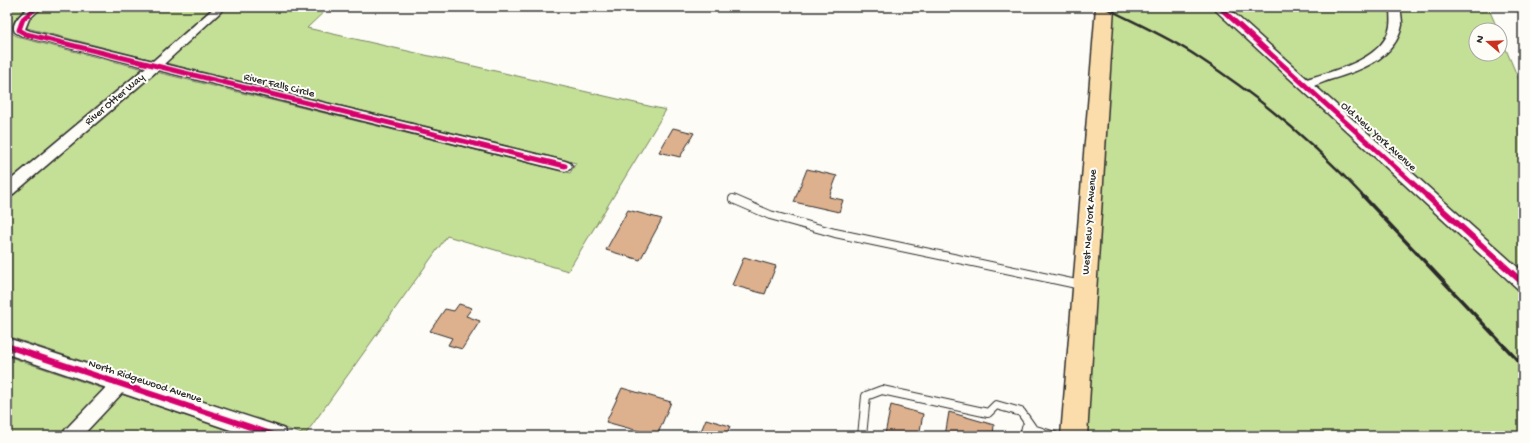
<svg xmlns="http://www.w3.org/2000/svg" width="1530" height="443" viewBox="0 0 1530 443" font-family="'Gochi Hand',sans-serif">
	<style>
		.green { fill: #c4df96; stroke: #788560 }
		.building { fill: #ddb08e; stroke: #2b2b2b }
		.lines { fill: none; stroke-linecap: round; stroke-linejoin: round }
		.service-casing { stroke: #2b2b2b; stroke-width: 10 }
		.minor-casing { stroke: #2b2b2b; stroke-width: 3 }
		.tertiary-casing { stroke: #2b2b2b; stroke-width: 3 }
		.primary-casing { stroke: #2b2b2b; stroke-width: 3 }
		.service { stroke: #fdfcf7; stroke-width: 8 }
		.minor { fill: #fdfcf7; fill-rule: evenodd }
		.tertiary { fill: #fdfcf7; fill-rule: evenodd }
		.primary { fill: #faddab; fill-rule: evenodd }
		.rail-far1 { stroke: #2b2b2b; stroke-width: 2.5 }
		.rail { stroke: #2b2b2b; stroke-width: 3.5 }
		.cycleway-far1-casing { stroke: #fdfcf7; stroke-width: 7 }
		.cycleway-casing { stroke: #fdfcf7; stroke-width: 9 }
		.cycleway-far1 { stroke: #d6006c; stroke-width: 5 }
		.cycleway { stroke: #d6006c; stroke-width: 6 }
		.labels { text-anchor: middle; dominant-baseline: central; stroke-width: 4; stroke-linejoin: round; paint-order: stroke }
		.street-label { font-size: 11px; fill: #2b2b2b; stroke: #fdfcf7 }
	</style>
	<rect width="100%" height="100%" fill="#fdfcf7"/>
	<filter id="ink" filterUnits="userSpaceOnUse"><feTurbulence type="fractalNoise" baseFrequency=".025" numOctaves="2"/><feDisplacementMap in="SourceGraphic" scale="8" xChannelSelector="R" yChannelSelector="G"/><feConvolveMatrix kernelMatrix="1 2 1 2 8 2 1 2 1" color-interpolation-filters="sRGB"/></filter>
	<g filter="url(#ink)">
		<path class="green" d="M 7,7 L 30,7 C 21,13 9,22 13,34 L 21,38 L 144,69 L 7,183 Z
			M 45,7 L 213,7 L 153,60 L 27,28 L 30,18 Z
			M 228,7 L 329,7 L 307,28 L 666,110 L 568,271 L 447,236 L 305,435 L 7,336 L 7,199 L 156,72 L 570,173 L 576,163 L 166,63 Z
			M 1112,7 L 1212,7 L 1502,273 L 1504,277 L 1509,279 L 1523,292 L 1523,436 L 1086,436 Z
			M 1226,7 L 1488,7 L 1498,30 L 1476,30 L 1476,54 L 1500,54 L 1500,35 L 1523,90 L 1523,270 L 1517,268 Z
			M 7,356 L 104,389 L 59,436 L 7,436 Z
			M 121,394 L 242,435 L 83,436 Z"/>
		<path class="building" d="M 673,128 L 694,133 L 680,157 L 659,152 Z
			M 807,169 L 837,176 L 829,197 L 843,200 L 839,212 L 794,202 Z
			M 628,210 L 662,219 L 640,260 L 606,250 Z
			M 744,257 L 776,266 L 765,294 L 732,285 Z
			M 459,304 L 472,308 L 466,316 L 480,321 L 462,349 L 448,345 L 452,338 L 430,331 L 445,309 L 454,311 Z
			M 622,388 L 671,402 L 657,436 L 606,422 Z
			M 891,405 L 923,414 L 919,436 L 892,436 L 885,434 Z
			M 949,412 L 994,425 L 993,436 L 945,436 Z
			M 706,419 L 730,426 L 726,436 L 699,436 Z"/>
		<g class="lines">
			<g class="service-casing">
				<path id="service" d="M 733,199 L 770,215 L 835,233 L 1081,285
					M 862,436 L 866,396 L 882,390 L 988,413 L 996,405 L 1021,412 L 1033,429
					M 1024,436 L 1026,427 L 1055,436"/>
			</g>
			<g class="minor-casing">
				<path id="minor" d="M 30,7 L 42,7 L 29,19 L 25,29 L 30,31 L 153,61 L 215,7 L 226,7 L 164,64 L 565,161 L 570,163 L 572,166 L 570,169 L 565,171 L 158,70 L 12,195 L 7,196 L 7,183 L 146,67 L 22,36 L 15,32 C 10,23 23,12 30,7 Z
					M 1390,7 L 1400,7 C 1401,13 1402,20 1402,25 C 1396,59 1357,72 1329,80 C 1321,83 1309,89 1300,87 L 1298,84 L 1300,81 C 1329,72 1384,61 1390,26 C 1391,20 1390,13 1390,7 Z
					M 120,377 L 126,379 L 128,384 L 126,389 L 82,436 L 62,436 L 65,430 L 114,379 Z"/>
			</g>
			<g class="tertiary-casing">
				<path id="tertiary" d="M 1212,7 L 1227,7 L 1523,272 L 1523,290 L 1517,288 Z
					M 7,338 L 277,426 L 284,429 L 287,436 L 248,436 L 7,354 Z"/>
			</g>
			<g class="primary-casing">
				<path id="primary" d="M 1096,7 L 1114,7 L 1087,436 L 1061,436 Z"/>
			</g>
			<use href="#service" class="service"/>
			<use href="#minor" class="minor"/>
			<use href="#tertiary" class="tertiary"/>
			<use href="#primary" class="primary"/>
			<path class="rail-far1" d="M 1104,7 C 1135,23 1169,37 1198,57 C 1258,96 1315,144 1364,197"/>
			<path class="rail" d="M 1363,196 L 1523,366"/>
			<g class="cycleway-far1-casing">
				<path id="cycleway-far1" d="M 37,7 L 23,19 L 19,30 L 26,34 L 565,166
					M 1219,7 L 1428,197"/>
			</g>
			<g class="cycleway-casing">
				<path id="cycleway" d="M 1427,196 L 1523,283
					M 7,346 L 277,436"/>
			</g>
			<use href="#cycleway-far1" class="cycleway-far1"/>
			<use href="#cycleway" class="cycleway"/>
		</g>
	</g>
	<g class="labels">
		<g class="street-label">
			<text transform="translate(279 86) rotate(14)">River Falls Circle</text>
			<text transform="translate(115 100) rotate(-40)">River Otter Way</text>
			<text transform="translate(1378 137) rotate(42)">Old New York Avenue</text>
			<text transform="translate(1090 222) rotate(-86)">West New York Avenue</text>
			<text transform="translate(145 382) rotate(18)">North Ridgewood Avenue</text>
		</g>
	</g>
	<rect width="1530" height="443" fill="none" stroke="#fdfcf7" stroke-width="24"/>
	<rect x="12" y="12" width="1506" height="419" fill="none" stroke="#2b2b2b" stroke-width="1.5" filter="url(#ink)"/>
	<g transform="translate(1488 42) rotate(289)"><circle r="19" fill="#fdfcf7" stroke="#a9a8a5"/>
	<path d="M0-3L7 15L0 10L-7 15Z" fill="#c8321e"/>
	<text y="-6" font-size="11" font-weight="bold" text-anchor="middle" fill="#2b2b2b">N</text>
	</g>
</svg>
